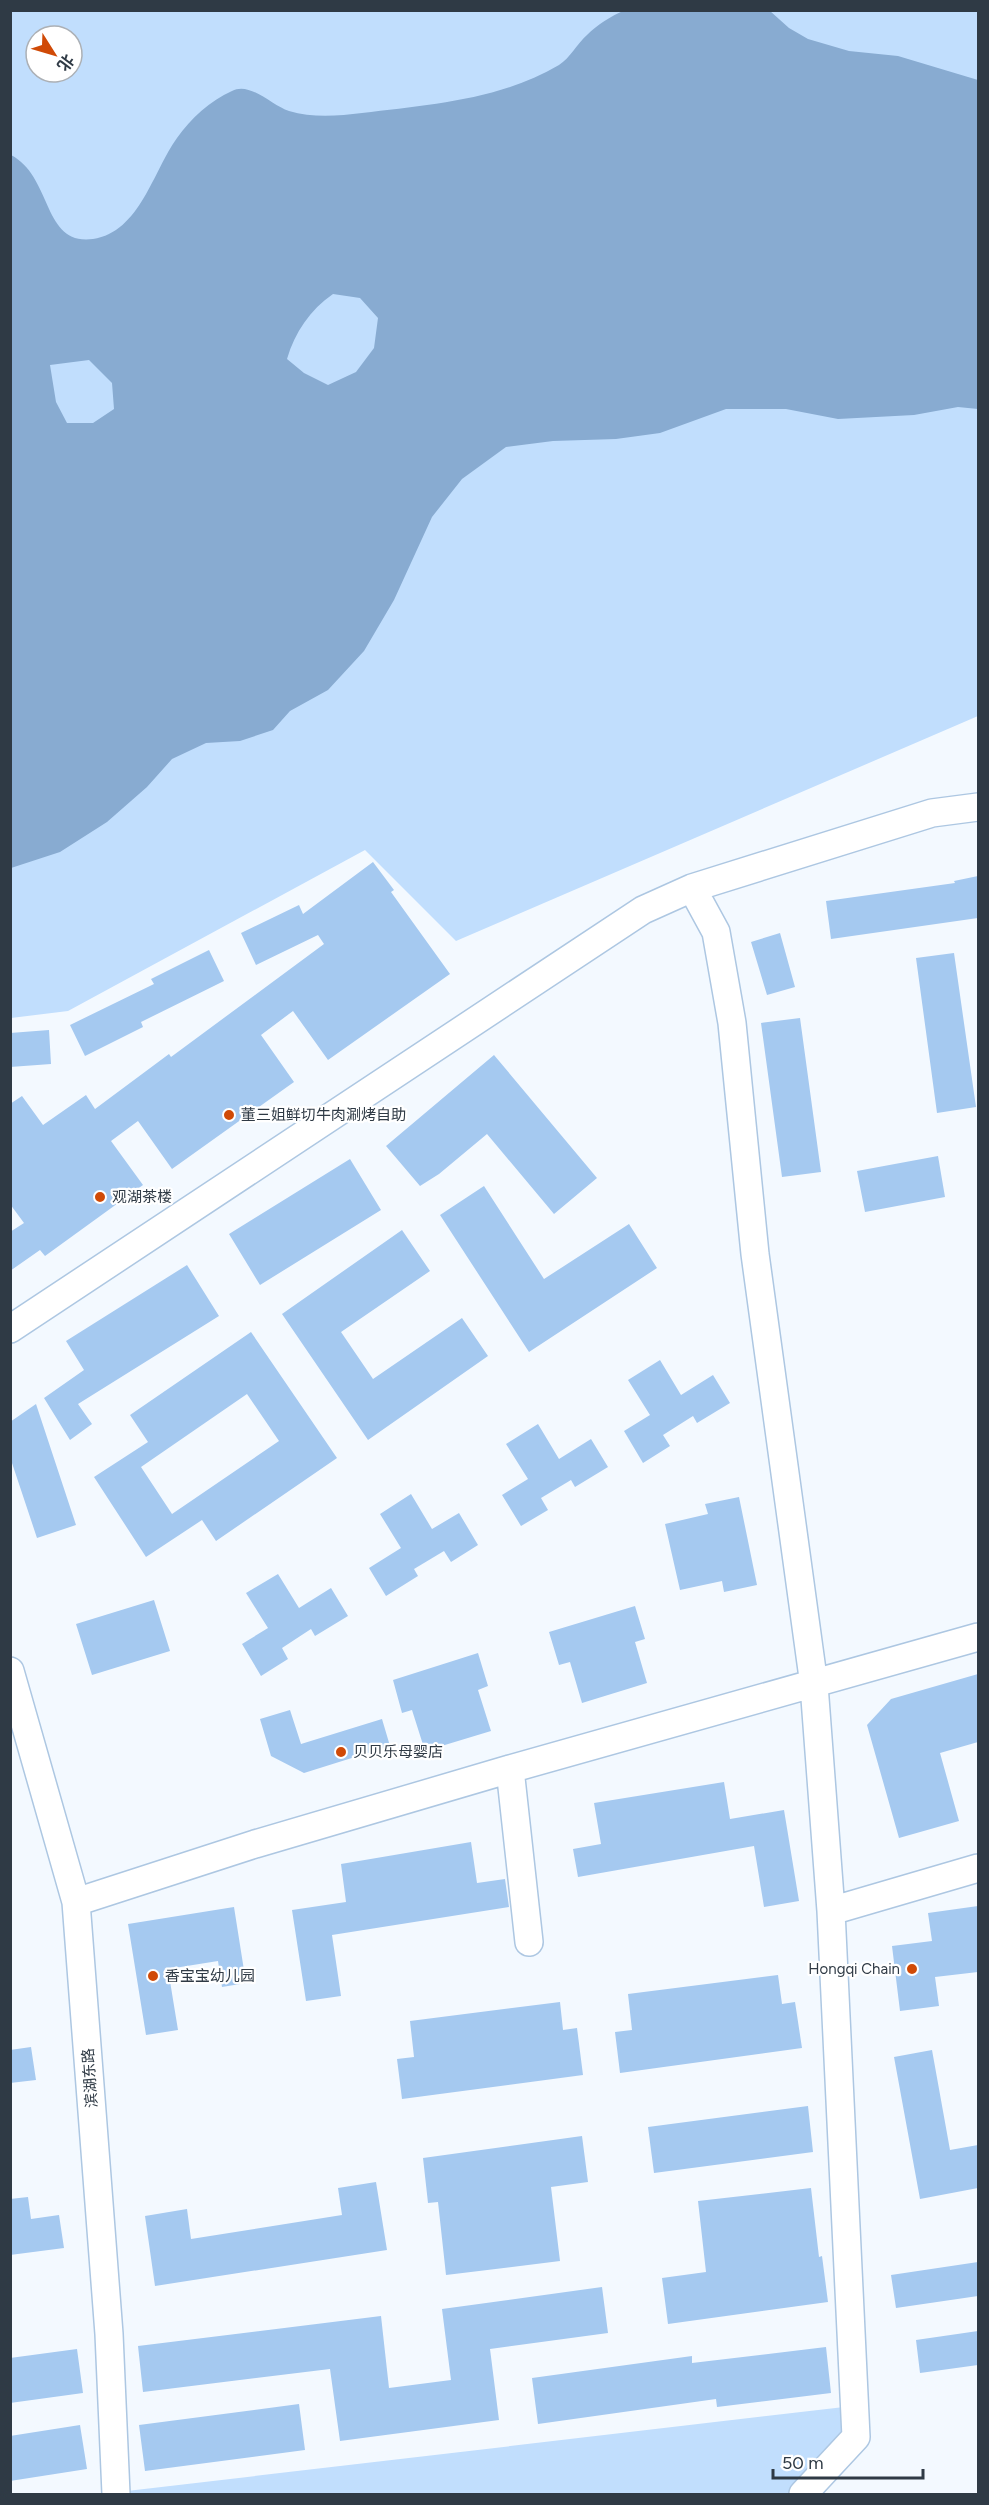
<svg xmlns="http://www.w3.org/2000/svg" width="989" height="2505" viewBox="0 0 989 2505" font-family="Figtree,'Noto Sans SC',sans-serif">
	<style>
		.green { fill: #c1defd; fill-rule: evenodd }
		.water { fill: #88abd1; fill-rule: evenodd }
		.building { fill: #a5c9f0; fill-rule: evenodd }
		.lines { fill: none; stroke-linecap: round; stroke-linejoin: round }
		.minor-casing { stroke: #adc7e2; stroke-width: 30 }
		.minor { stroke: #fff; stroke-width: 27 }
		.poi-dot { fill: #d04a07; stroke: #fff; stroke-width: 2 }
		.labels { text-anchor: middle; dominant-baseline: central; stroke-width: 4.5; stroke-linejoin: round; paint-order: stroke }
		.poi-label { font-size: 15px; fill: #2f3a45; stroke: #fff; text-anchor: start }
		.street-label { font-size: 15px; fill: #2f3a45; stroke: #fff }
	</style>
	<rect width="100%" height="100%" fill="#f3f9ff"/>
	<path class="green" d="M 10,11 L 978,11 L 978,716 L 456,941 L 365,850 L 68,1011 L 11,1018 ZM 36,36 L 72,36 L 72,72 L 36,72 Z
		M 844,2407 L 845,2440 L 795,2494 L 127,2494 L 127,2491 Z"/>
	<path class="water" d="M 625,10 L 770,11 L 789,28 L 808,39 L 849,51 L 898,56 L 978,80 L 978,409 L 958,407 L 914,415 L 838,419 L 786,409 L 726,409 L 660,433 L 616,439 L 553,441 L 506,447 L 462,479 L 432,517 L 394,600 L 364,651 L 328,690 L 290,711 L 273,730 L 240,741 L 206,743 L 172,759 L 147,787 L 107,822 L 60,852 L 11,868 L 11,155 C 53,177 42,246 93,239 C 140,232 153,171 177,138 C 191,118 210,101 232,91 C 250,81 272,106 289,111 C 312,118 338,116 362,113 C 428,105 500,100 559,65 C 570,58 577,44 587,35 C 597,25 611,16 625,10 ZM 333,294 L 360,298 L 378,318 L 374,348 L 356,372 L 328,385 L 304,373 L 287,359 C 295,332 310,310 333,294 ZM 89,360 L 112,383 L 114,409 L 93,423 L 67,423 L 56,402 L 50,365 Z"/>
	<path class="building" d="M 373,862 L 394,890 L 391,892 L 450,974 L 328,1060 L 293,1011 L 261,1035 L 294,1082 L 172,1169 L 138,1121 L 111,1141 L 143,1185 L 45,1256 L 40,1250 L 10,1271 L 10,1232 L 24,1223 L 10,1204 L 10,1104 L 22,1096 L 43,1125 L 86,1095 L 95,1109 L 169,1054 L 171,1057 L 324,944 L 318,935 L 256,965 L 241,933 L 299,905 L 303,914 Z
		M 978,876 L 978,918 L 831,939 L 826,901 L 955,883 L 954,881 Z
		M 780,933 L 795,987 L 767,995 L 751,942 Z
		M 209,950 L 224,981 L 141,1022 L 143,1027 L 85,1056 L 70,1025 L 154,984 L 151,979 Z
		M 954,953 L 976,1107 L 937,1113 L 916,958 Z
		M 800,1018 L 821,1172 L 782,1177 L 761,1023 Z
		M 49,1030 L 51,1064 L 10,1067 L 10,1033 Z
		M 494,1055 L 597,1178 L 554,1214 L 487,1134 L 439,1174 L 420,1186 L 386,1146 Z
		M 938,1156 L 945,1197 L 865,1212 L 857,1171 Z
		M 350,1159 L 381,1210 L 260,1285 L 229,1234 Z
		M 484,1186 L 544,1279 L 629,1224 L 657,1268 L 529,1352 L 440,1215 Z
		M 402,1230 L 430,1271 L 341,1332 L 373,1379 L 462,1318 L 488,1356 L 368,1440 L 282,1314 Z
		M 187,1265 L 219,1316 L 78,1404 L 92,1424 L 70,1440 L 44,1398 L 84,1370 L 66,1341 Z
		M 251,1332 L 337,1458 L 216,1541 L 202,1520 L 146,1557 L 94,1477 L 148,1442 L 130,1415 ZM 247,1394 L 279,1441 L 172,1514 L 141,1467 Z
		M 660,1360 L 681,1395 L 713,1375 L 730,1403 L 697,1423 L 693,1416 L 663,1435 L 670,1446 L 643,1463 L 624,1431 L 650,1415 L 628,1380 Z
		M 36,1404 L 76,1525 L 37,1538 L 10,1457 L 10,1422 Z
		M 538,1424 L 559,1459 L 591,1439 L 608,1467 L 575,1487 L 571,1480 L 541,1498 L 548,1510 L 521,1526 L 502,1495 L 528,1479 L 506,1444 Z
		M 411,1494 L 432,1529 L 459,1513 L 478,1545 L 451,1562 L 444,1551 L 414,1569 L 418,1576 L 386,1596 L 369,1568 L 401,1548 L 380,1514 Z
		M 739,1497 L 757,1585 L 724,1592 L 722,1581 L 680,1590 L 665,1524 L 708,1514 L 705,1504 Z
		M 278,1574 L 299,1608 L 331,1588 L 348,1616 L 315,1636 L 311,1629 L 282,1648 L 288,1659 L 261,1676 L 242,1644 L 268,1628 L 246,1593 Z
		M 154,1600 L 170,1651 L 92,1675 L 76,1624 Z
		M 635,1606 L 645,1639 L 635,1642 L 647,1683 L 582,1703 L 570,1662 L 559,1665 L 549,1632 Z
		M 478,1653 L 488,1686 L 478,1690 L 491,1731 L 425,1751 L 412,1710 L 402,1713 L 393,1680 Z
		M 978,1674 L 978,1742 L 940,1753 L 959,1821 L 899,1838 L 867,1725 L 891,1699 Z
		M 290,1710 L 301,1744 L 382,1719 L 390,1746 L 304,1773 L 271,1756 L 260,1719 Z
		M 724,1782 L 730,1819 L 784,1810 L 799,1901 L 764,1907 L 754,1846 L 578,1877 L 573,1849 L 601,1844 L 594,1803 Z
		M 471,1842 L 477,1883 L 505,1879 L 509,1907 L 332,1935 L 341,1996 L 306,2001 L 292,1910 L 346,1902 L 341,1864 Z
		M 978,1906 L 978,1972 L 935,1977 L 939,2006 L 900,2011 L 892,1946 L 932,1941 L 928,1913 Z
		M 234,1907 L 246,1983 L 222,1987 L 218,1961 L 168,1969 L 178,2030 L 146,2035 L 128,1924 Z
		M 778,1975 L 782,2004 L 795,2002 L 802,2048 L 620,2073 L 615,2032 L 632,2030 L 628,1994 Z
		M 560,2002 L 563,2030 L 577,2028 L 583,2075 L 402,2099 L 397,2059 L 414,2057 L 410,2021 Z
		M 31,2047 L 36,2080 L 10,2083 L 10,2050 Z
		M 932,2050 L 950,2150 L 978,2145 L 978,2188 L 920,2199 L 894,2057 Z
		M 808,2106 L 813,2152 L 654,2173 L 648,2127 Z
		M 582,2136 L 588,2182 L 551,2187 L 560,2261 L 446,2275 L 438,2202 L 428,2203 L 423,2158 Z
		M 376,2182 L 387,2250 L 155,2286 L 145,2216 L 187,2209 L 191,2239 L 342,2215 L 338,2188 Z
		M 811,2188 L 819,2257 L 822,2256 L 828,2302 L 668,2324 L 662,2278 L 706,2272 L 698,2201 Z
		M 28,2197 L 31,2219 L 59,2215 L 64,2248 L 10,2255 L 10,2199 Z
		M 978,2262 L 978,2296 L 896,2308 L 891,2275 Z
		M 602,2287 L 608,2333 L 490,2349 L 499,2420 L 340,2441 L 330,2369 L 143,2392 L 138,2346 L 381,2316 L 389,2388 L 451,2380 L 442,2309 Z
		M 978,2331 L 978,2365 L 920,2373 L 916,2340 Z
		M 826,2347 L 831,2393 L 717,2407 L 716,2399 L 538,2424 L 532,2378 L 692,2356 L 692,2363 Z
		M 77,2349 L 83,2393 L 10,2403 L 10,2358 Z
		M 299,2404 L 305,2450 L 145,2471 L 139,2425 Z
		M 80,2425 L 87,2469 L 10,2481 L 10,2436 Z"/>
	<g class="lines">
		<g class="minor-casing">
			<path id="minor" d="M 692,888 L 716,932 L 732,1023 L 755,1254 L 814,1685 L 831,1911 L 856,2437 L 803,2494
				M 10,1329 L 643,910 L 692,888 L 932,813 L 978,807
				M 10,1671 L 76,1902 L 109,2334 L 116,2494
				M 510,1769 L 529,1942
				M 76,1902 L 255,1844 L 510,1769 L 978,1637
				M 831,1911 L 978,1868"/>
		</g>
		<use href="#minor" class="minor"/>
	</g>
	<g class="poi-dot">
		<circle cx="229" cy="1115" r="6"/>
		<circle cx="100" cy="1197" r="6"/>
		<circle cx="341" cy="1752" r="6"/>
		<circle cx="912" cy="1969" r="6"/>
		<circle cx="153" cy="1976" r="6"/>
	</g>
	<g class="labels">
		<g class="poi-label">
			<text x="241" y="1115">董三姐鲜切牛肉涮烤自助</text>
			<text x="112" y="1197">观湖茶楼</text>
			<text x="353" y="1752">贝贝乐母婴店</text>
			<text x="900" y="1969" text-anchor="end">Hongqi Chain</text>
			<text x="165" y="1976">香宝宝幼儿园</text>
		</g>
		<g class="street-label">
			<text transform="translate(90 2078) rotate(-94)">滨湖东路</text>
		</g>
	</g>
	<rect width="989" height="2505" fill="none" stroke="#2f3a45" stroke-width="24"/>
	<g transform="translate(54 54) rotate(127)"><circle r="28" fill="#ffffff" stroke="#acb0b5" stroke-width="1.5"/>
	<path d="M0-4.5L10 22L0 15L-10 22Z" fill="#d04a07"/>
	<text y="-9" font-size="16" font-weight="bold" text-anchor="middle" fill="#2f3a45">北</text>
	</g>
	<path d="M773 2469v9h150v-9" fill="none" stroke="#2f3a45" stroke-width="3"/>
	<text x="782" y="2469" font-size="18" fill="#2f3a45" stroke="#ffffff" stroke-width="4.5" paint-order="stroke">50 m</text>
</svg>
